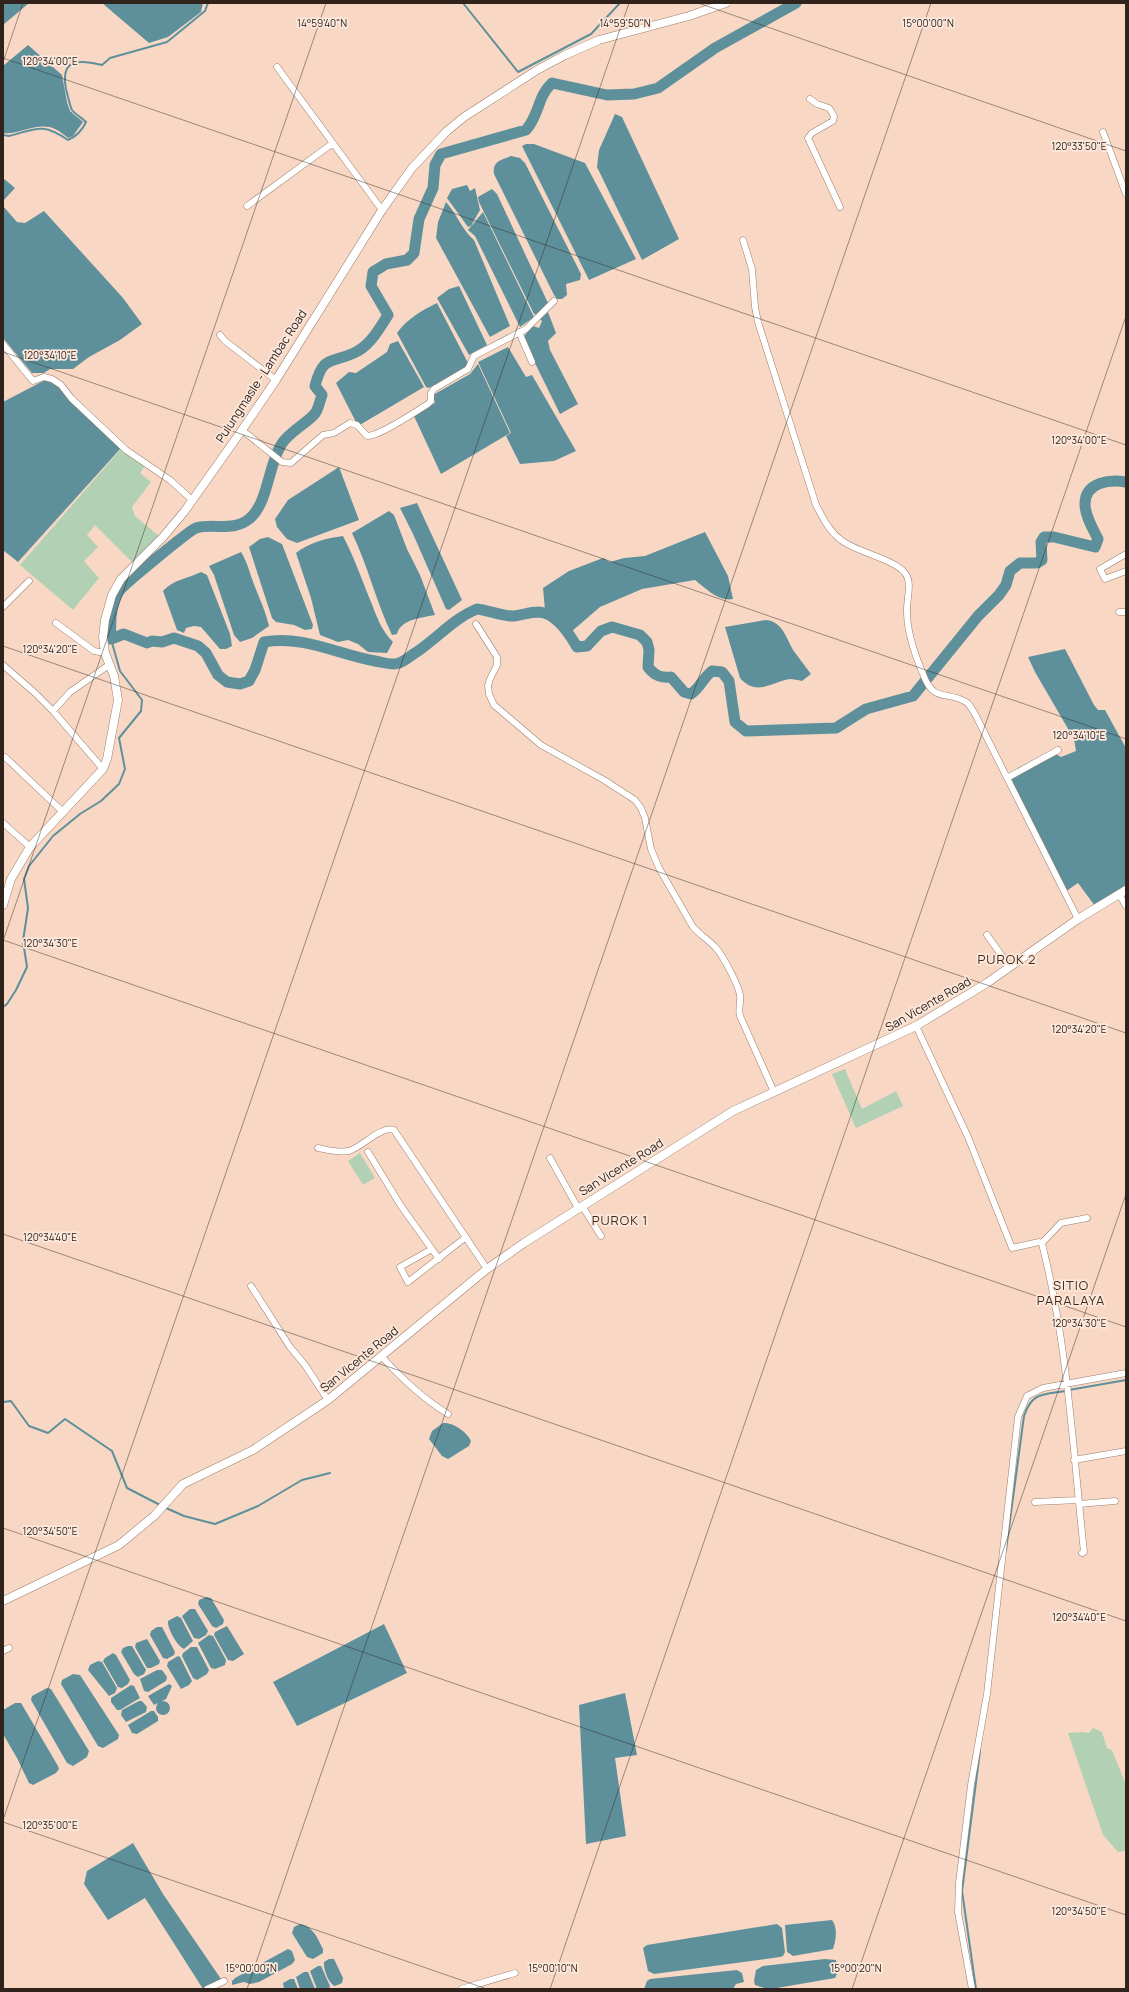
<svg xmlns="http://www.w3.org/2000/svg" width="1129" height="1992" viewBox="0 0 1129 1992" font-family="Manrope,sans-serif">
	<style>
		.green { fill: #b2d1b4 }
		.water { fill: #5e909b }
		.lines { fill: none; stroke-linecap: round; stroke-linejoin: round }
		.stream { stroke: #5e909b; stroke-width: 2 }
		.river { stroke: #5e909b; stroke-width: 11 }
		.street-casing { stroke: #9b7e6c; stroke-width: 7 }
		.secondary-casing { stroke: #9b7e6c; stroke-width: 9 }
		.street { stroke: #fff; stroke-width: 6 }
		.secondary { stroke: #fff; stroke-width: 8 }
		.ticks { fill: none; stroke: #2f231c; stroke-width: 1; stroke-opacity: 0.45 }
		.labels { text-anchor: middle; dominant-baseline: central; stroke-width: 3.5; stroke-linejoin: round; paint-order: stroke }
		.street-label { font-size: 12px; fill: #2f231c; stroke: #fce8dc }
		.neighbourhood-label { font-size: 13px; letter-spacing: 1px; fill: #422a1a; stroke: #fce8dc }
		.ticks-label { font-size: 10px; text-anchor: middle; fill: #2f231c; stroke: #fce8dc; stroke-width: 3.5; stroke-linejoin: round; paint-order: stroke }
	</style>
	<rect width="100%" height="100%" fill="#f8d8c4"/>
	<path class="green" d="M 121,449 L 145,466 L 140,473 L 151,482 L 132,507 L 135,516 L 159,536 L 134,564 L 95,525 L 87,535 L 98,547 L 84,561 L 99,578 L 73,610 L 20,565 Z
		M 845,1069 L 862,1109 L 896,1091 L 903,1106 L 856,1128 L 832,1074 Z
		M 360,1153 L 375,1178 L 363,1185 L 348,1161 Z
		M 1093,1728 L 1102,1732 L 1107,1748 L 1112,1750 L 1126,1785 L 1126,1851 L 1118,1852 L 1103,1835 L 1068,1733 L 1083,1732 L 1089,1733 Z"/>
	<path class="water" d="M 3,3 L 29,3 L 3,25 Z
		M 102,3 L 203,3 L 201,12 L 168,37 L 149,43 Z
		M 28,45 L 62,75 L 67,102 L 70,111 L 83,122 L 73,136 L 68,138 C 64,135 60,131 55,129 C 38,121 20,135 3,133 L 3,66 Z
		M 615,114 L 622,117 L 679,239 L 642,260 L 597,167 L 599,150 Z
		M 526,144 L 534,144 L 585,163 L 636,259 L 589,280 L 522,146 Z
		M 511,156 L 520,158 L 525,163 L 581,274 L 580,280 L 566,284 L 567,295 L 562,299 L 557,299 L 554,295 L 494,174 C 492,161 501,160 511,156 Z
		M 3,178 L 15,188 L 3,201 Z
		M 467,185 L 470,191 L 475,188 L 480,210 L 471,226 L 468,227 L 447,198 L 452,189 Z
		M 492,189 L 497,194 L 548,303 L 539,314 L 534,314 L 479,202 L 478,197 Z
		M 446,202 C 457,214 462,230 474,240 L 510,326 L 490,337 L 436,238 L 438,222 Z
		M 3,206 L 17,222 L 25,223 L 44,211 L 123,298 L 142,324 L 120,340 L 89,357 L 73,369 L 50,369 L 44,373 L 32,373 L 3,338 Z
		M 483,212 L 534,317 L 520,327 L 475,236 L 468,230 Z
		M 459,286 L 487,345 L 469,355 L 437,298 L 449,289 Z
		M 437,303 L 468,363 L 464,369 L 429,388 L 426,387 L 397,333 C 407,319 421,311 437,303 Z
		M 548,312 L 556,333 L 548,341 L 550,350 L 578,404 L 560,414 L 532,357 L 524,336 L 533,326 L 539,328 L 542,321 L 540,319 Z
		M 398,341 L 424,387 L 358,426 L 336,383 L 349,372 L 356,373 L 387,352 L 390,344 Z
		M 508,347 L 526,377 L 532,375 L 576,451 L 554,461 L 520,464 L 506,436 L 511,433 L 478,362 Z
		M 478,364 L 510,433 L 441,474 L 413,414 L 435,403 L 433,395 L 470,374 Z
		M 45,380 L 52,380 L 121,448 L 18,562 L 3,550 L 3,402 Z
		M 339,467 L 359,520 L 297,543 L 287,539 L 277,527 L 275,519 L 288,500 Z
		M 417,503 L 462,600 L 449,610 L 446,609 L 413,534 L 400,508 Z
		M 389,511 L 394,515 L 407,549 L 420,575 L 435,615 C 421,618 401,619 397,634 L 392,635 C 376,602 368,566 352,533 Z
		M 705,532 L 728,576 L 733,599 C 719,602 705,588 695,580 L 642,589 L 600,607 L 571,632 L 556,616 L 545,610 L 543,588 L 569,571 L 603,558 L 610,562 L 624,558 L 645,556 Z
		M 343,536 C 354,557 362,580 371,602 C 377,617 381,630 393,642 L 387,653 L 368,652 L 358,644 L 348,640 L 338,642 L 320,635 L 311,598 L 296,553 C 308,543 327,538 343,536 Z
		M 268,537 L 282,544 L 313,625 L 312,629 L 305,630 L 294,625 L 276,622 L 272,618 L 249,547 L 260,539 Z
		M 241,552 C 248,563 250,575 255,587 C 261,602 265,610 269,626 L 252,638 L 240,642 L 234,635 L 214,575 L 209,566 Z
		M 201,572 L 207,575 L 230,634 L 232,646 L 226,649 L 220,649 L 201,627 L 194,626 L 186,628 L 184,633 L 177,630 L 163,591 C 174,579 187,579 201,572 Z
		M 766,620 C 785,622 787,643 796,654 C 801,661 806,667 811,674 L 802,681 C 798,680 793,679 790,679 C 771,682 757,697 740,678 L 725,627 Z
		M 1065,649 L 1094,705 L 1098,710 L 1105,710 L 1126,748 L 1126,887 L 1095,906 L 1078,883 L 1065,892 L 1009,779 L 1056,754 L 1061,757 L 1076,751 L 1074,739 L 1035,672 L 1028,657 Z
		M 443,1423 C 453,1422 467,1432 471,1441 L 469,1446 L 448,1459 L 442,1456 L 429,1439 L 432,1431 Z
		M 206,1597 L 211,1598 L 224,1620 L 223,1624 L 216,1628 L 212,1626 L 198,1604 L 199,1600 Z
		M 190,1609 L 195,1609 L 208,1631 L 206,1635 L 199,1639 L 194,1638 L 182,1616 Z
		M 177,1616 L 181,1618 L 193,1641 L 184,1649 C 177,1646 167,1628 168,1621 Z
		M 384,1624 L 407,1673 L 297,1726 L 273,1682 Z
		M 227,1626 L 244,1654 L 233,1661 L 228,1660 L 214,1635 L 215,1632 Z
		M 157,1627 L 162,1627 L 175,1652 L 174,1655 L 167,1659 L 163,1658 L 150,1635 L 151,1631 Z
		M 209,1635 L 213,1636 L 226,1660 L 225,1665 L 215,1669 L 211,1668 L 198,1643 Z
		M 147,1639 L 160,1661 L 159,1664 L 151,1668 L 147,1668 L 135,1647 L 136,1643 Z
		M 128,1646 L 132,1646 L 146,1670 L 144,1674 L 138,1677 L 134,1674 L 121,1652 L 123,1648 Z
		M 191,1647 L 197,1647 L 209,1670 L 207,1674 L 197,1680 L 193,1678 L 182,1656 L 183,1653 Z
		M 113,1653 L 116,1655 L 130,1680 L 128,1684 L 122,1688 L 118,1687 L 103,1661 L 105,1658 Z
		M 178,1656 L 180,1657 L 192,1681 L 189,1685 L 181,1689 L 167,1666 L 168,1662 Z
		M 98,1661 L 102,1662 L 117,1688 L 115,1693 L 109,1696 L 88,1670 L 90,1665 Z
		M 157,1670 L 162,1670 L 167,1677 L 166,1681 L 148,1692 L 144,1691 L 140,1679 Z
		M 73,1674 L 80,1675 L 119,1735 L 118,1739 L 103,1748 L 98,1746 L 61,1684 L 62,1680 Z
		M 169,1684 L 172,1686 L 166,1699 L 154,1705 L 148,1696 Z
		M 131,1685 L 134,1686 L 140,1698 L 120,1710 L 117,1710 L 111,1702 L 111,1698 Z
		M 47,1688 L 51,1689 L 89,1751 L 87,1757 L 73,1766 L 67,1763 L 31,1700 L 32,1696 Z
		M 625,1693 L 637,1755 L 615,1758 L 626,1836 L 586,1844 L 579,1705 Z
		M 139,1701 L 142,1701 L 147,1707 L 146,1712 L 126,1722 L 121,1715 L 122,1710 Z
		M156 1708a7 7 0 1 1 14 0a7 7 0 1 1-14 0Z
		M 15,1703 L 21,1703 L 58,1766 L 59,1769 L 56,1773 L 33,1785 L 29,1783 L 17,1758 L 3,1734 L 3,1710 Z
		M 151,1711 L 154,1711 L 158,1717 L 158,1721 L 137,1734 L 132,1733 L 128,1725 Z
		M 133,1843 L 163,1894 L 221,1979 L 203,1989 L 145,1898 L 108,1920 L 84,1884 L 87,1871 Z
		M 832,1920 C 838,1928 836,1940 833,1949 L 793,1956 L 787,1952 L 785,1925 Z
		M 300,1924 C 313,1926 318,1939 323,1949 L 323,1953 L 313,1959 L 307,1957 L 292,1933 L 294,1927 Z
		M 777,1924 L 782,1928 L 785,1952 L 783,1956 L 780,1957 L 654,1974 L 648,1971 L 643,1948 L 647,1945 Z
		M 288,1949 L 292,1951 L 295,1960 L 292,1964 L 259,1982 L 250,1984 L 244,1982 L 232,1985 L 232,1981 L 235,1978 Z
		M 329,1959 L 334,1959 L 343,1978 L 342,1983 L 335,1986 C 329,1984 323,1969 324,1962 Z
		M 825,1959 L 836,1960 L 838,1972 L 835,1978 L 777,1988 L 767,1989 L 755,1985 L 754,1981 L 756,1970 L 763,1966 Z
		M 318,1966 L 321,1966 L 330,1986 L 329,1989 L 317,1989 L 310,1971 Z
		M 737,1970 L 742,1973 L 744,1982 L 736,1984 L 733,1989 L 644,1989 L 647,1981 L 650,1979 Z
		M 304,1972 L 308,1972 L 315,1989 L 300,1989 L 296,1977 Z
		M 290,1979 L 294,1979 L 298,1989 L 284,1989 L 283,1983 Z"/>
	<g class="lines">
		<path class="stream" d="M 463,3 L 518,72 L 591,34 L 620,3
			M 3,135 L 9,136 C 36,129 42,122 68,140 C 77,136 82,131 86,122 C 82,118 75,114 72,110 C 69,103 68,96 66,89 C 60,59 78,59 102,65 L 110,58 L 167,42 L 205,11 L 208,3
			M 3,1007 L 7,1004 L 16,990 L 27,967 L 23,941 L 28,908 L 24,879 L 29,866 L 53,836 L 80,814 L 101,801 L 119,784 L 125,769 L 119,738 L 141,711 L 142,700 L 120,671 L 111,639
			M 1069,1390 L 1126,1380
			M 3,1402 L 11,1401 L 29,1426 L 48,1433 L 65,1419 L 112,1451 L 127,1488 L 160,1505
			M 166,1508 L 184,1516 L 215,1524 L 258,1506 L 302,1480 L 330,1473
			M 1006,1550 L 1024,1416 C 1032,1392 1042,1395 1065,1391
			M 976,1989 L 962,1891 L 980,1751"/>
		<path class="river" d="M 796,3 L 715,48 L 658,88 L 634,94 L 607,95 L 552,83 C 537,97 540,114 526,130 L 441,154 L 435,165 L 433,188 L 419,219 L 414,253 L 407,260 L 386,264 L 373,272 L 371,286 L 388,315 C 379,329 370,346 354,353 C 330,364 323,355 315,386 L 322,395 C 320,400 319,407 316,412 C 311,421 288,432 281,445 C 268,466 268,504 249,519 C 233,532 214,523 196,528 C 190,530 124,584 119,591 C 110,604 110,624 111,639 L 124,634 L 147,643 L 152,641 L 162,642 L 174,638 L 198,646 L 206,653 L 218,675 L 227,682 L 240,684 L 249,681 L 255,670 L 264,642 C 303,635 337,654 375,661 C 382,662 392,666 399,663 C 403,662 408,658 412,655 C 435,641 452,619 477,609 C 487,610 506,617 514,616 C 522,615 530,612 539,612 C 556,613 569,633 577,647 L 587,646 L 601,631 L 612,627 L 640,635 L 647,642 L 649,650 L 648,667 C 655,676 661,678 671,677 L 684,692 L 691,694 C 700,688 703,678 712,671 L 722,672 L 729,681 L 735,722 L 746,731 L 836,728 L 866,709 L 913,696 L 978,616 L 999,595 L 1006,585 L 1010,571 L 1020,563 L 1037,563 L 1042,560 L 1041,542 L 1044,537 L 1054,537 L 1095,547 L 1098,539 C 1093,529 1085,516 1085,504 C 1085,482 1110,479 1126,482"/>
		<g class="street-casing">
			<path id="street" d="M 277,67 L 382,210
				M 810,99 L 817,104 L 829,108 L 834,116 L 833,121 L 812,133 L 808,138 L 840,207
				M 1103,132 L 1126,194
				M 247,206 L 333,143
				M 743,240 L 752,269 L 755,307 L 758,322 L 816,505 C 823,518 829,531 841,540 C 856,552 894,559 905,573 C 913,583 906,601 907,612 C 907,633 915,655 923,674 C 934,704 947,690 966,702 C 970,704 972,710 975,714 L 1078,919
				M 519,332 L 532,362
				M 220,335 L 225,341 L 276,380
				M 3,344 L 33,381 L 44,377 L 52,379 L 61,385 L 71,398 L 126,450 L 170,480 L 192,500
				M 242,430 L 282,462 L 291,463 L 323,435 L 334,433 L 350,423 L 357,425 L 367,436 C 380,436 415,412 428,404 L 431,401 L 431,393 L 434,389 L 468,369 L 474,356 L 526,329 L 554,301
				M 1126,554 L 1100,569 L 1105,579 L 1126,571
				M 3,607 L 29,581
				M 1119,612 L 1126,612
				M 56,623 L 94,651 L 105,653
				M 476,624 L 497,657 L 497,665 L 490,679 L 488,686 L 489,694 L 494,705 L 541,745 L 604,780 L 635,800 L 641,808 L 645,818 L 651,849 L 659,868 L 693,927 C 700,935 709,940 716,948 C 723,956 738,984 740,995 C 741,1002 738,1009 740,1016 L 774,1092
				M 3,665 L 35,693 L 53,711 L 103,769
				M 53,711 L 70,692 L 109,665
				M 5,757 L 62,811
				M 1007,778 L 1058,750
				M 3,823 L 30,847
				M 1119,894 L 1126,906
				M 987,935 L 1010,967
				M 916,1026 L 968,1137 L 1012,1248 L 1039,1242 L 1042,1243 L 1043,1248 C 1068,1347 1073,1451 1084,1552 L 1082,1553
				M 318,1148 C 328,1150 339,1153 349,1151 C 362,1147 382,1125 394,1130 L 487,1269
				M 368,1152 L 401,1206 L 439,1259
				M 550,1158 L 578,1208
				M 582,1206 L 601,1236
				M 1042,1243 L 1061,1223 L 1087,1218
				M 432,1249 L 400,1267 L 408,1282 L 466,1237
				M 251,1286 L 290,1347 L 305,1365 L 328,1400
				M 382,1357 C 402,1379 422,1398 448,1414
				M 1074,1460 L 1126,1451
				M 1035,1502 L 1078,1500
				M 1079,1504 L 1115,1501
				M 3,1651 L 9,1648
				M 207,1989 L 224,1981
				M 461,1989 L 515,1973
				M 972,1989 L 958,1912 L 959,1883 L 971,1785 L 987,1694 L 1018,1417 L 1027,1396 L 1043,1388 L 1126,1373"/>
		</g>
		<g class="secondary-casing">
			<path id="secondary" d="M 3,905 L 11,879 L 30,847 L 103,769 L 107,759 L 118,700 L 114,676 L 105,653 L 103,637 L 105,620 L 112,595 L 121,579 L 163,537 L 184,512 L 242,430 L 276,380 L 382,210 L 412,168 L 447,131 L 464,117 L 537,70 L 565,55 L 599,40 L 689,16 L 726,3
				M 3,1601 L 119,1545 L 154,1516 L 183,1484 L 253,1450 L 328,1400 L 487,1269 L 524,1243 L 733,1111 L 916,1026 L 987,983 L 1078,919 L 1126,890"/>
		</g>
		<use href="#street" class="street"/>
		<use href="#secondary" class="secondary"/>
	</g>
	<path class="ticks" d="M 698,3 L 1126,151M 3,58 L 1126,445M 3,62 L 23,3M 3,352 L 1126,739M 3,646 L 1126,1033M 3,940 L 1126,1327M 3,941 L 326,3M 3,1234 L 1126,1621M 3,1528 L 1126,1915M 3,1820 L 629,3M 3,1822 L 487,1989M 247,1989 L 931,3M 550,1989 L 1126,316M 852,1989 L 1126,1194"/>
	<g class="labels">
		<g class="street-label">
			<text transform="translate(261 376) rotate(-57)">Pulungmasle - Lambac Road</text>
			<text transform="translate(928 1004) rotate(-30)">San Vicente Road</text>
			<text transform="translate(621 1167) rotate(-32)">San Vicente Road</text>
			<text transform="translate(359 1359) rotate(-39)">San Vicente Road</text>
		</g>
		<g class="neighbourhood-label">
			<text x="1007" y="959">PUROK 2</text>
			<text x="620" y="1220">PUROK 1</text>
			<text x="1071" y="1285">SITIO<tspan x="1071" dy="15">PARALAYA</tspan></text>
		</g>
	</g>
	<g class="ticks-label">
		<text x="322" y="27">14°59'40"N</text>
		<text x="625" y="27">14°59'50"N</text>
		<text x="928" y="27">15°00'00"N</text>
		<text x="50" y="65">120°34'00"E</text>
		<text x="1079" y="150">120°33'50"E</text>
		<text x="50" y="359">120°34'10"E</text>
		<text x="1079" y="444">120°34'00"E</text>
		<text x="50" y="653">120°34'20"E</text>
		<text x="1079" y="739">120°34'10"E</text>
		<text x="50" y="947">120°34'30"E</text>
		<text x="1079" y="1033">120°34'20"E</text>
		<text x="50" y="1241">120°34'40"E</text>
		<text x="1079" y="1327">120°34'30"E</text>
		<text x="50" y="1535">120°34'50"E</text>
		<text x="1079" y="1621">120°34'40"E</text>
		<text x="50" y="1829">120°35'00"E</text>
		<text x="1079" y="1915">120°34'50"E</text>
		<text x="251" y="1972">15°00'00"N</text>
		<text x="553" y="1972">15°00'10"N</text>
		<text x="856" y="1972">15°00'20"N</text>
	</g>
	<rect width="1129" height="1992" fill="none" stroke="#2f231c" stroke-width="8"/>
</svg>
